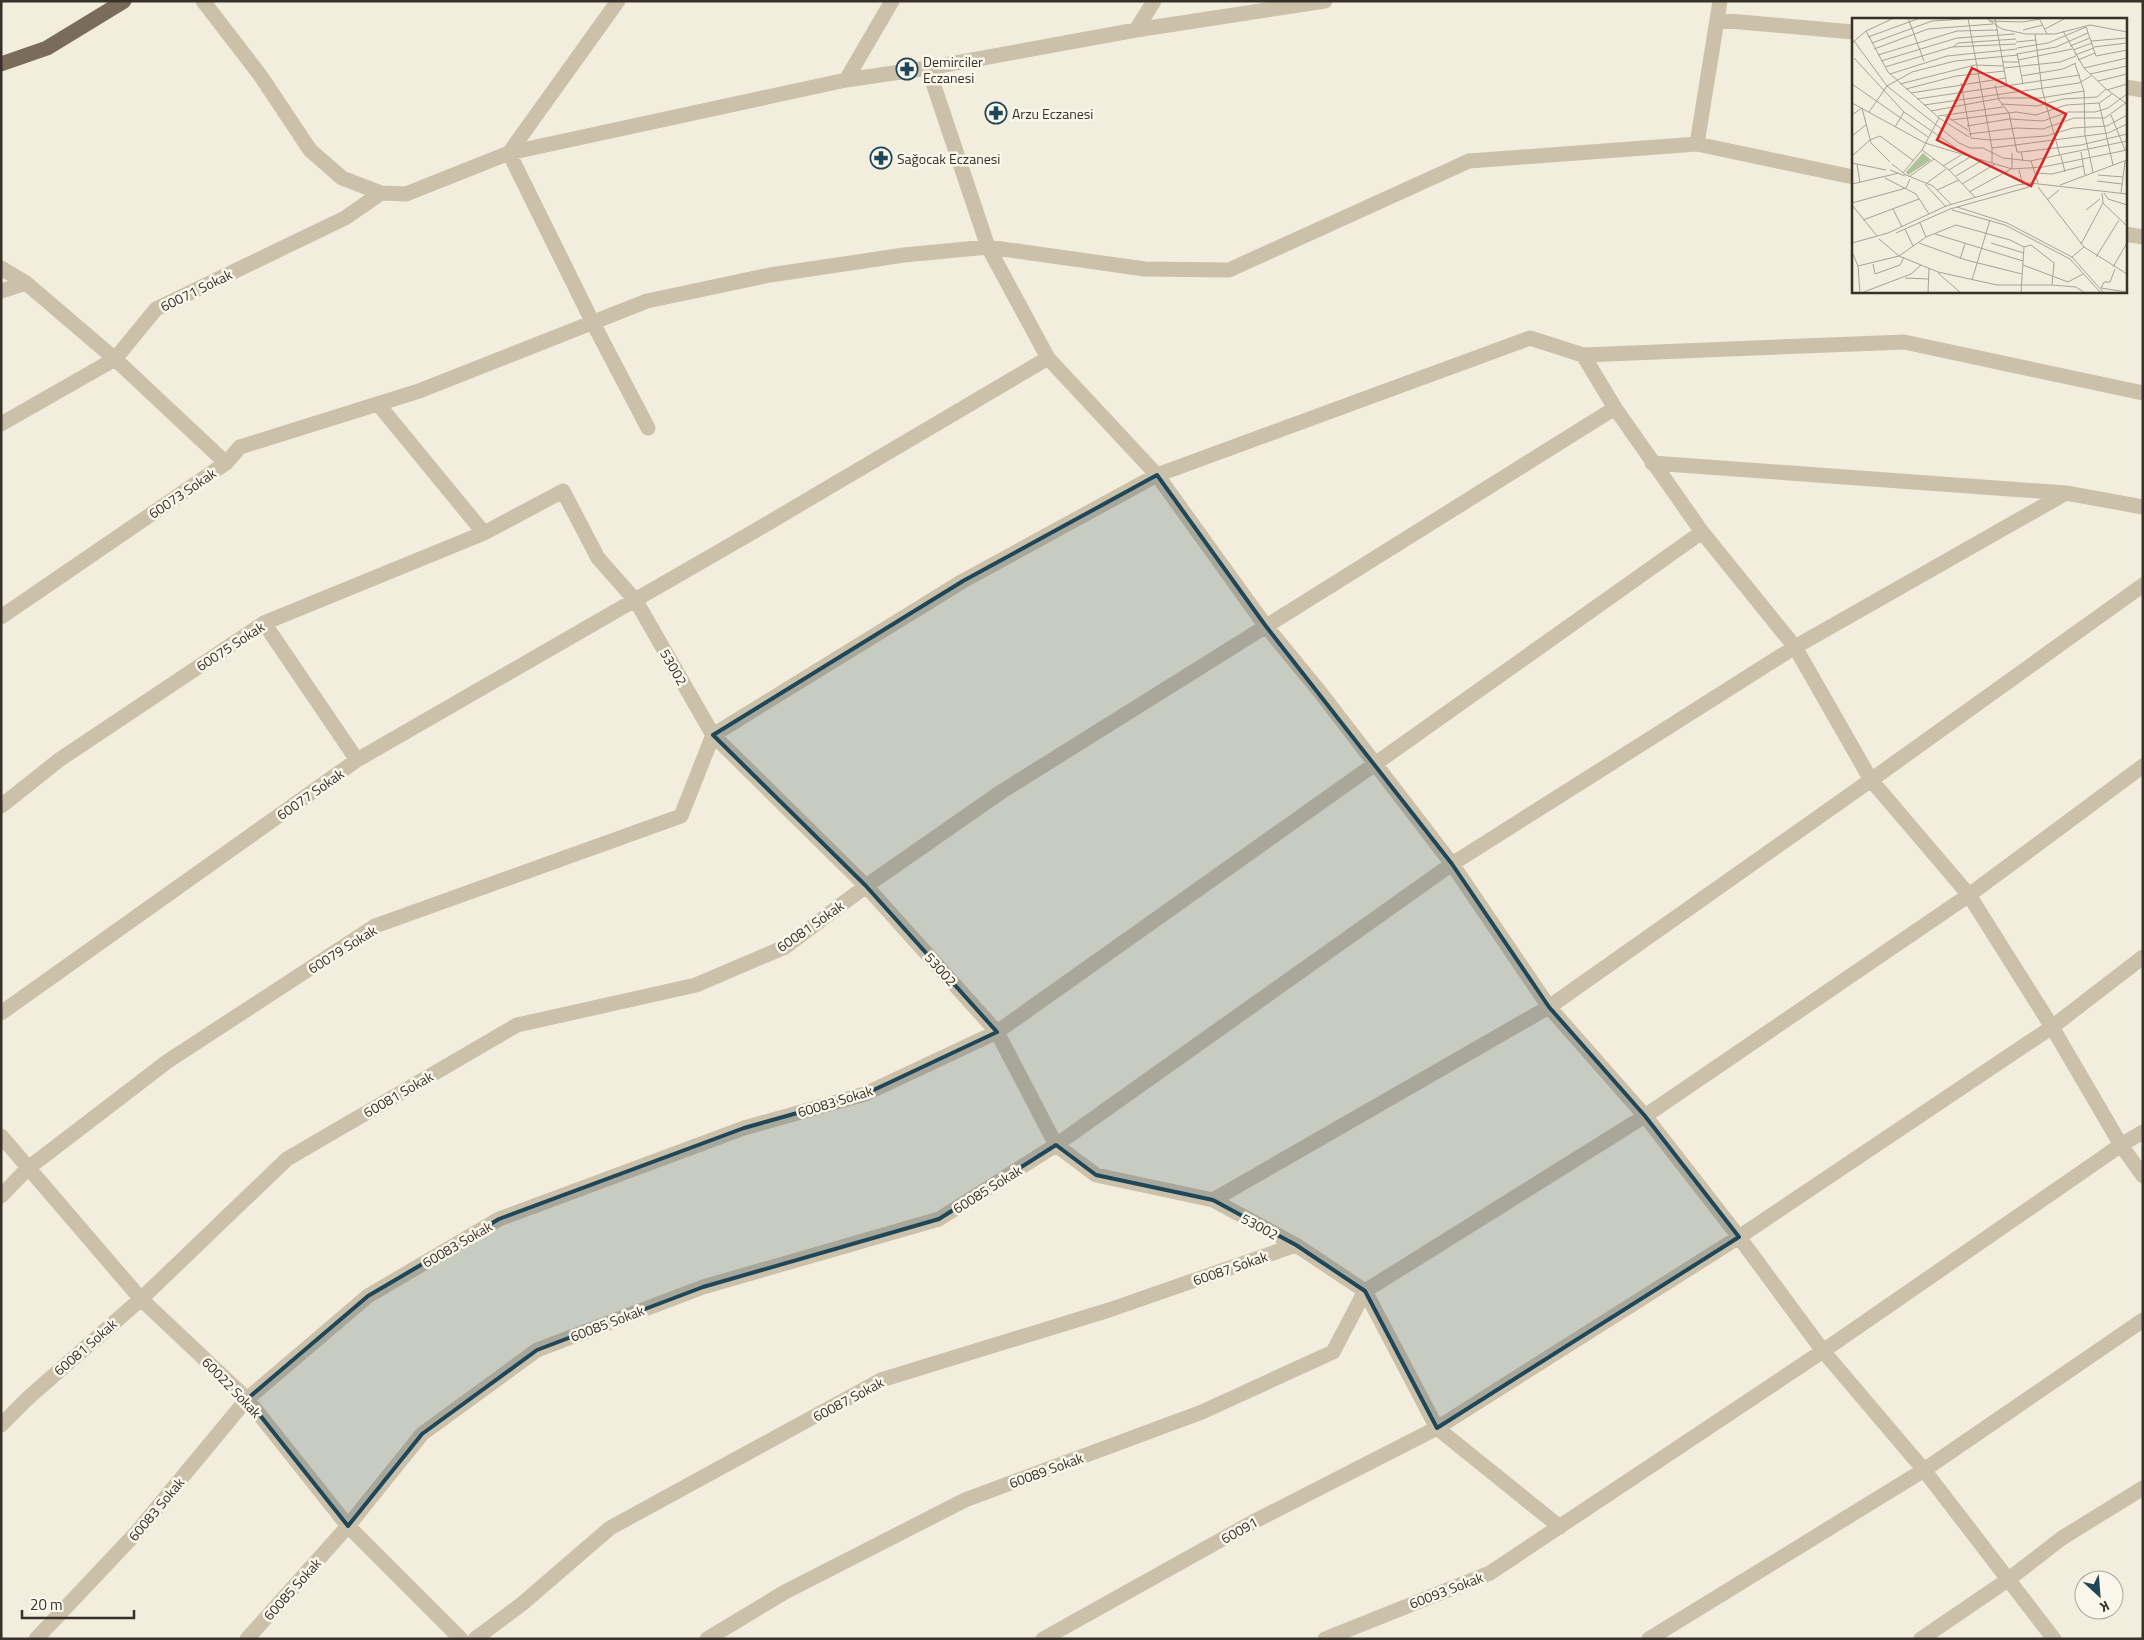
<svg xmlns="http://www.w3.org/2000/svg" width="2144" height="1640" viewBox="0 0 2144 1640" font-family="'Titillium Web',sans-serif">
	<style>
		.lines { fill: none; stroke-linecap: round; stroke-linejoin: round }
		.minor { stroke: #cbc0a9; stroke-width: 15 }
		.major { stroke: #7a6c5a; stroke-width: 15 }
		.marked { fill: #1e485a; fill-opacity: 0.2; stroke: #1e485a; stroke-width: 4; stroke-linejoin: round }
		.labels { text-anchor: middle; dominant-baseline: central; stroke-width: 5; stroke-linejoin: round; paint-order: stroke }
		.poi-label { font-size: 14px; fill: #383129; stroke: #faf6ea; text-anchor: start }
		.street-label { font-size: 14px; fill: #383129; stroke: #faf6ea }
		.inset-road { fill: none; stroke: #a8a295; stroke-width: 1 }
		.view { fill: #d62828; fill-opacity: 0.15; stroke: #d62828; stroke-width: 2.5 }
		.inset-edge { fill: none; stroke: #383129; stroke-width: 2.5 }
	</style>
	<rect width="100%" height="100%" fill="#f2eddd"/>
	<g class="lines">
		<path class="minor" d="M 203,1 L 260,75 L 310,150 L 342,178 L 381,193 L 406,194 L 509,153 L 846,80 L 928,68 L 1136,30 L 1325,1
			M 1718,20 L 1853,32
			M 1136,30 L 1154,1
			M 928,68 L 988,247 L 1048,358 L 1157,475 L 1265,625 L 1320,692 L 1452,864 L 1549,1007 L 1645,1116 L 1739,1237 L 1823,1351 L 1924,1470 L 2054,1639
			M 846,80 L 892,1
			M 2125,87 L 2143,90
			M 1697,144 L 1720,1
			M 509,153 L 593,323 L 648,428
			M 509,153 L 618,1
			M 2125,234 L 2143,237
			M 1,268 L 26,283 L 115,359 L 226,463
			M 1,291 L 26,283
			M 1583,355 L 1904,342 L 2143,393
			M 378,404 L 484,533 L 563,491 L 598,558 L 636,601 L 713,735 L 866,886 L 997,1032 L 1056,1145 L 1096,1175 L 1213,1200 L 1296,1245 L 1365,1291 L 1437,1428 L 1560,1527
			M 1,424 L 115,359 L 156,309 L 345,218 L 381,193
			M 1652,463 L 2066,493 L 2143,507
			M 1,617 L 226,463 L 240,447 L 419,391 L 647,301 L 770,275 L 904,255 L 988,247 L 1145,269 L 1229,270 L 1469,161 L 1697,144 L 1853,177
			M 264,623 L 357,760
			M 1,806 L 59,760 L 264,623 L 484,533
			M 1,1013 L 357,760 L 753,532 L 1048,358
			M 1,1136 L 141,1299 L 247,1399 L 348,1526 L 461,1639
			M 1,1196 L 27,1169 L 168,1061 L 375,926 L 681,816 L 713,735 L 963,581 L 1157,475 L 1530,338 L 1583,355 L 1615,408 L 1702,532 L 1795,647 L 1871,780 L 1969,895 L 2052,1027 L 2121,1145 L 2143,1176
			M 1213,1200 L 1549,1007 L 1871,780 L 2143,585
			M 1,1425 L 28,1398 L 141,1299 L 287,1159 L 517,1025 L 696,985 L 785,947 L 866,886 L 1001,792 L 1615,408
			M 36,1639 L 136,1533 L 247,1399 L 368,1296 L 499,1219 L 744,1128 L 865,1094 L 997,1032 L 1702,532
			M 247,1639 L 348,1526 L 422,1434 L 537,1350 L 703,1287 L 939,1219 L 1056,1145 L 1452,864 L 1795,647 L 2066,493
			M 475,1639 L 523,1603 L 610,1528 L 881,1380 L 1109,1310 L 1296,1245
			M 707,1639 L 785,1592 L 965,1500 L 1202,1412 L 1333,1352 L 1365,1291 L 1645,1116 L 1969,895 L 2143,766
			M 1043,1639 L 1253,1522 L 1437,1428 L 1739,1237 L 2052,1027 L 2143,957
			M 1325,1639 L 1490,1573 L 1823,1351 L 2121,1145 L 2143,1132
			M 1649,1639 L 1924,1470 L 2143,1320
			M 1921,1639 L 2009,1579 L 2062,1538 L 2143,1488"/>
		<path class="major" d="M 1,64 L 47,48 L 124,1"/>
	</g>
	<path class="marked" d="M 1157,475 L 1265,625 L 1452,864 L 1549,1007 L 1645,1116 L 1739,1237 L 1437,1428 L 1365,1291 L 1296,1245 L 1213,1200 L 1096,1175 L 1056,1145 L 939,1219 L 703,1287 L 537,1350 L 422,1434 L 348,1526 L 247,1399 L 368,1296 L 499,1219 L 744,1128 L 865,1094 L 997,1032 L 866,886 L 713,735 L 963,581 Z"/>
	<defs>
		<g id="pharmacy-ring" transform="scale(1.125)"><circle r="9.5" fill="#faf6ea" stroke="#1e485a" stroke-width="1.5"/><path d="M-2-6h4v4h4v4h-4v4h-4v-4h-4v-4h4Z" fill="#1e485a"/></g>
	</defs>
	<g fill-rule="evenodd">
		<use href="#pharmacy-ring" x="907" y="69"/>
		<use href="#pharmacy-ring" x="996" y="113"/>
		<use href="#pharmacy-ring" x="881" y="158"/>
	</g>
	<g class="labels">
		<g class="poi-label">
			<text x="923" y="61">Demirciler<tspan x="923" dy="16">Eczanesi</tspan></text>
			<text x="1012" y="113">Arzu Eczanesi</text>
			<text x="897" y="158">Sağocak Eczanesi</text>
		</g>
		<g class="street-label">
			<text transform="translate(196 290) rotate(-26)">60071 Sokak</text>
			<text transform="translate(182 493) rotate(-34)">60073 Sokak</text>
			<text transform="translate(230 646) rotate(-33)">60075 Sokak</text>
			<text transform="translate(674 667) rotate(60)">53002</text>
			<text transform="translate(310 794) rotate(-35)">60077 Sokak</text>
			<text transform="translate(810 926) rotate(-35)">60081 Sokak</text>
			<text transform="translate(342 949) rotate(-32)">60079 Sokak</text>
			<text transform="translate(941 969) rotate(48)">53002</text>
			<text transform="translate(398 1094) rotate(-30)">60081 Sokak</text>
			<text transform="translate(835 1101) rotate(-17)">60083 Sokak</text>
			<text transform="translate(987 1189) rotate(-32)">60085 Sokak</text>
			<text transform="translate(1260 1226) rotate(28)">53002</text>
			<text transform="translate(457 1244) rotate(-30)">60083 Sokak</text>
			<text transform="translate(1230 1268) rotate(-19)">60087 Sokak</text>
			<text transform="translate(607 1323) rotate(-21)">60085 Sokak</text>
			<text transform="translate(85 1347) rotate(-41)">60081 Sokak</text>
			<text transform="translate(232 1387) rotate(46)">60022 Sokak</text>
			<text transform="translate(848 1399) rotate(-28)">60087 Sokak</text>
			<text transform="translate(1046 1470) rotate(-20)">60089 Sokak</text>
			<text transform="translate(156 1509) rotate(-50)">60083 Sokak</text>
			<text transform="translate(1239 1530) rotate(-29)">60091</text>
			<text transform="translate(292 1589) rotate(-48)">60085 Sokak</text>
			<text transform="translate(1446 1590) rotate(-21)">60093 Sokak</text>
		</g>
	</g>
	<g transform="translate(1852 18)">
		<rect width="275" height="275" fill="#f2eddd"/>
		<path d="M 71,135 L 79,142 L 56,157 L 54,154 Z" fill="#adc29d"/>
		<path class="inset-road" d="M 56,0 L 72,43M 116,0 L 140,130 L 140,145M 134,0 L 150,11 L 174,16 L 203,16 L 238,7 L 275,14M 143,0 L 155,68M 187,0 L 195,16M 137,3 L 171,4 L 188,1M 193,11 L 214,0M 171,12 L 191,7M 14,13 L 36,54 L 87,100 L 117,119M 211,13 L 232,50 L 254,71 L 275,86M 183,16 L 190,71 L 208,138M 16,19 L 68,0M 2,23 L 35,68 L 107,125 L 118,130 L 131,130 L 151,140 L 178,143 L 275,123M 239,23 L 275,20M 164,24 L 184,22M 0,25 L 14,13 L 42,0M 20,25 L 80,3 L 127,0M 218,28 L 238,20M 101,29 L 106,25 L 164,21M 242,29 L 275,25M 165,30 L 196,25 L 234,9 L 244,38 L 275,32M 22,31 L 76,11 L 141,6M 221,32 L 240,25M 165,35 L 171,66M 165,36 L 204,29 L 236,15M 26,37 L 105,13 L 146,12M 223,37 L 242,30M 2,40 L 52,94 L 104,130M 166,42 L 220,31M 226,42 L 243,35M 29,43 L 105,20 L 163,16M 151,44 L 167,44M 223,46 L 232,73 L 233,117 L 241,154M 33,49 L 100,29 L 164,26M 152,50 L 208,44 L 224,38M 232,50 L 275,40M 38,56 L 95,38 L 165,31M 238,56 L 275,48M 169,58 L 211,51 L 224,45M 246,63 L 275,56M 109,65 L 119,120 L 138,122 L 194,118 L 221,110 L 255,108 L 275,97M 0,66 L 76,119M 48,66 L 123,47 L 151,48M 143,67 L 147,82 L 157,95 L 165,134 L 169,134 L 171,142M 54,71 L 104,58 L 153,53M 255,72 L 275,66M 59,75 L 154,60M 65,81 L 228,57M 0,85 L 73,125 L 160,151 L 191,149 L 275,132M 247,85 L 261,147M 149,86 L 185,88 L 211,81 L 245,79 L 254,71M 72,87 L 227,65 L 239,58M 79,93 L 149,80 L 188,80 L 232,73M 17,94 L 35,68 L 60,54 L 103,43 L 166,37M 0,97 L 10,90 L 19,125 L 38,144M 259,97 L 273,132M 86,98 L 151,89M 93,98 L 116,112M 99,102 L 164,94 L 184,97 L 214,87 L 247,85 L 260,76M 115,108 L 157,101 L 191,103 L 216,94 L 243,94 L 256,90 L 275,76M 43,109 L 52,94M 117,116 L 165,110 L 191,111 L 222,100 L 253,100 L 275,84M 0,118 L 15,106M 140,130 L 256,115 L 275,106M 70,132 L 97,152 L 123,179M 169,134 L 229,127 L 275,116M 229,134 L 233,157M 160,135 L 160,151M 0,138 L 18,122 L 28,118 L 62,143M 209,138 L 213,154M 179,143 L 186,165M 0,145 L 34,152M 5,146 L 8,165M 40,146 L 54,157 L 81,168 L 99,186M 91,148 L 109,137M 38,152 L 53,158M 97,152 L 118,139M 167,152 L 171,167M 51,155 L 70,132 L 87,100M 184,155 L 200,156 L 231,148M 246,157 L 271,159M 58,158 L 82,141M 104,158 L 129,143M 33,160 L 64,176 L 77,196M 245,163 L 270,166M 75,165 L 94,151M 0,166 L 47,155M 73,166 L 94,189M 110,166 L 143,146M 208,167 L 275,142M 186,169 L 232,229 L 275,256M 85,172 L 107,162M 117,174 L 159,151M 250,175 L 251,185 L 275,208M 252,175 L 256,181 L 275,187M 269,175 L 273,143M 195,182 L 207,172M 0,185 L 54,170 L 58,161M 0,187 L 25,218M 105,189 L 155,205 L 220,239 L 252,275M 41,191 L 50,209M 100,192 L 153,207 L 218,241 L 249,275M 234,192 L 248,181M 11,202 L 67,181M 68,205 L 74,219M 53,211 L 61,228M 44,215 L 98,191 L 177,169M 83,216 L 171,243M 27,221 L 47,238 L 86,254 L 145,267 L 200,267 L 224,269 L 233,275M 0,225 L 36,215 L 94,188 L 165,167 L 178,165 L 275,176M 67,225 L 114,242 L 170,256M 139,225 L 172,235M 229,226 L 251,185M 0,234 L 6,248 L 8,275M 220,239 L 232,229M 244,239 L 267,202M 108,241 L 113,226M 21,246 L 23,256 L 48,247 L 52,239M 171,247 L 216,264 L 231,256M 6,248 L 47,238 L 74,219 L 104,207 L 158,222 L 172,229 L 179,227 L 202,245 L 200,267M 261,249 L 275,225M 86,255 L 109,275M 53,260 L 77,261M 120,262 L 138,202M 249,270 L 275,274M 249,270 L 252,264 L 258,264 L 263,251M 9,275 L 59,256 L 69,247M 76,275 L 77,250M 169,275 L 172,229"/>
		<path class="view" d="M 120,50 L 214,96 L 179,168 L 85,122 Z"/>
		<rect width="275" height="275" class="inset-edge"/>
	</g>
	<rect width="2144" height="1640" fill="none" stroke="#383129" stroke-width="5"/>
	<g transform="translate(2099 1595) rotate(154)"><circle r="24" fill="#faf6ea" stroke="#aca79d"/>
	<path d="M0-4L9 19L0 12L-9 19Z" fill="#1e485a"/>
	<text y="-8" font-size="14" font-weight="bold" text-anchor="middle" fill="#383129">K</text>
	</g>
	<path d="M22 1610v8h112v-8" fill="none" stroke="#383129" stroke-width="2.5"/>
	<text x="30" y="1610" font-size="15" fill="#383129" stroke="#faf6ea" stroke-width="4" paint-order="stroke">20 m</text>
</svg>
